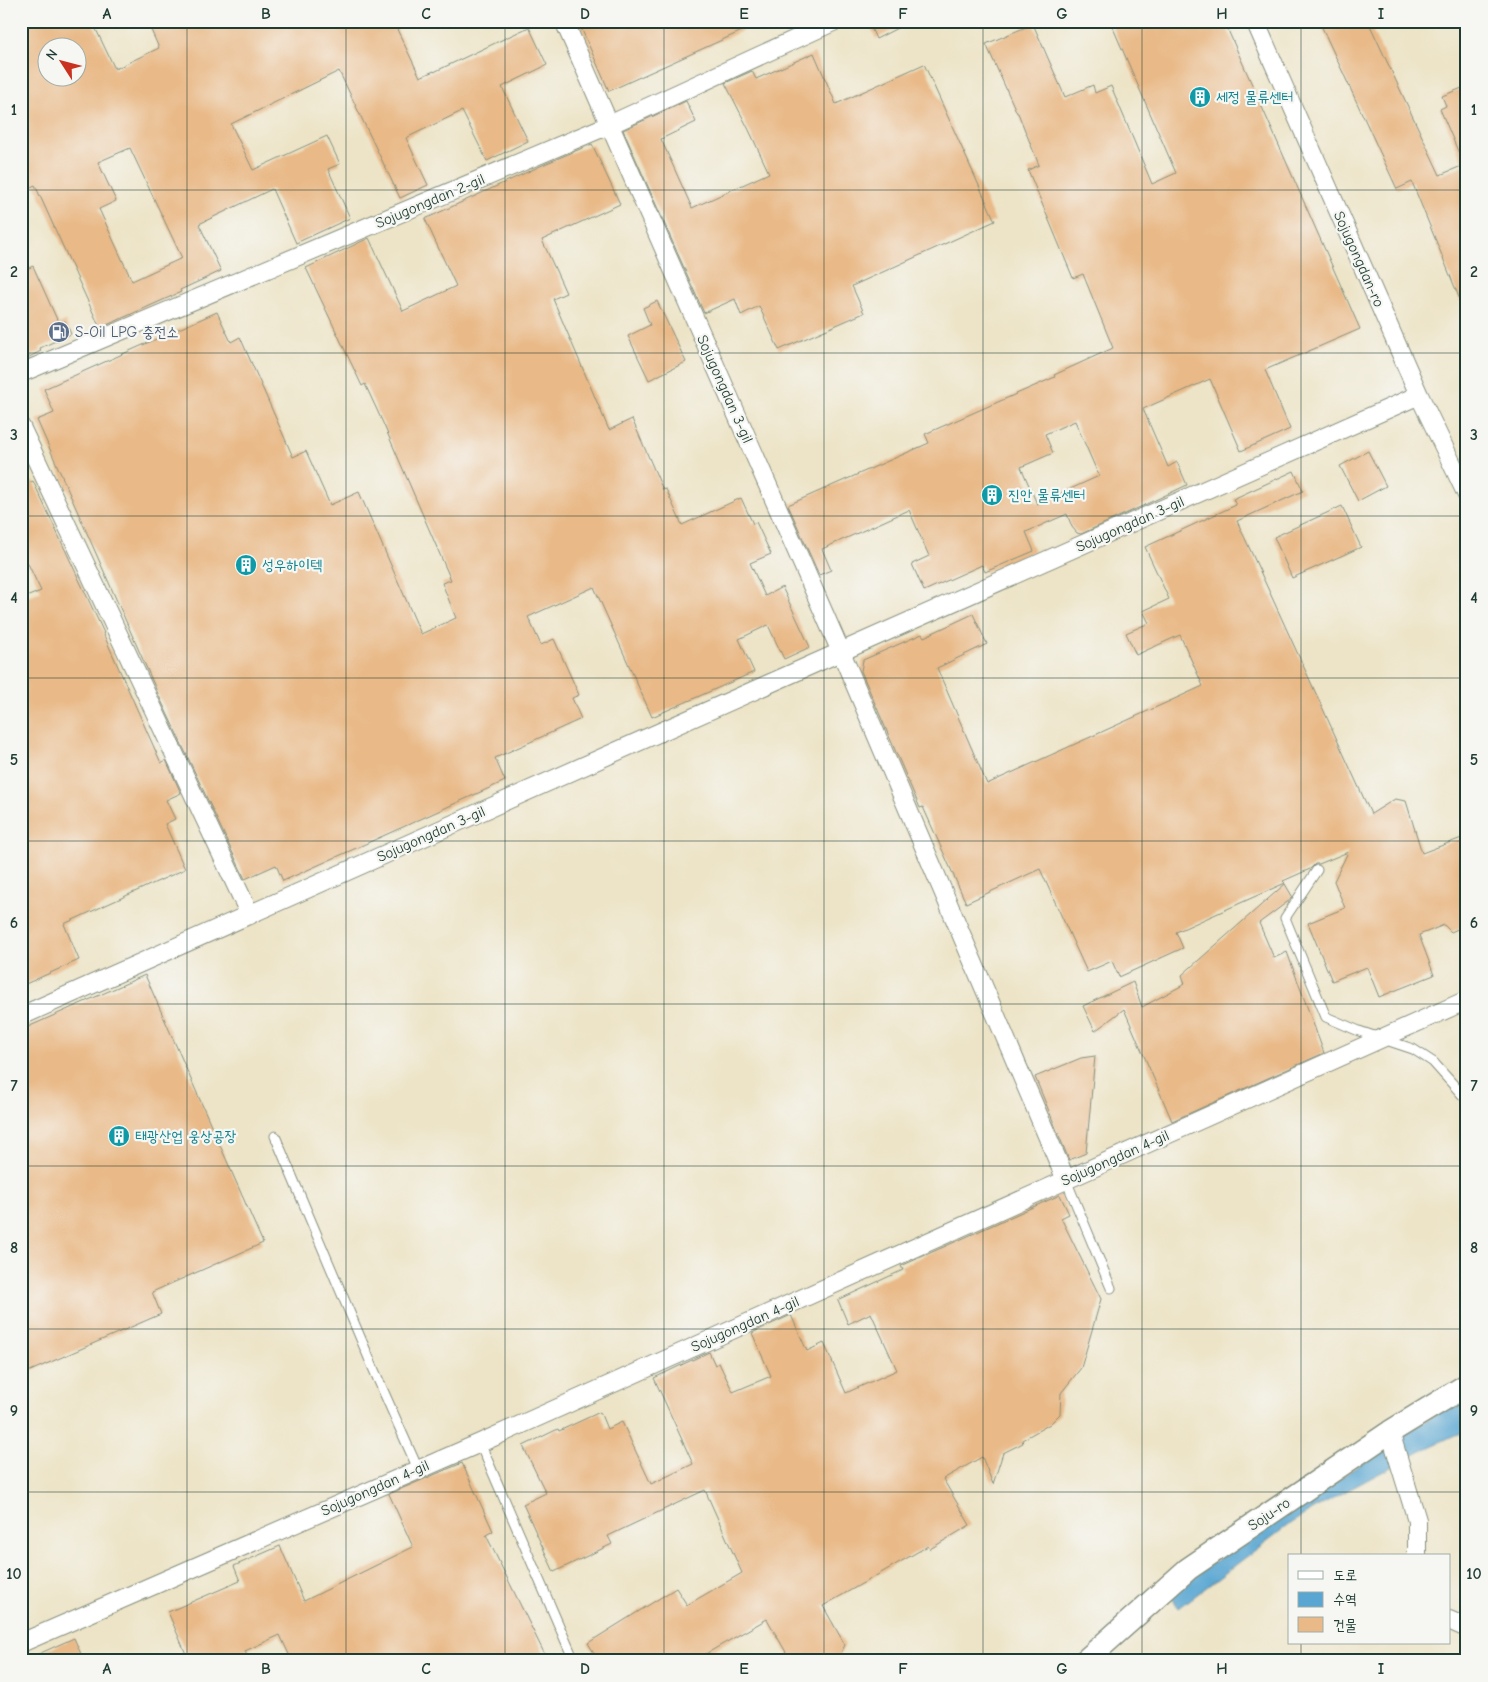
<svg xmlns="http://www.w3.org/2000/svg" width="1488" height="1682" viewBox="0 0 1488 1682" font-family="'Comic Neue','Poor Story',sans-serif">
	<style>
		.water { fill: #59a6d2; stroke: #3c7283 }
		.building { fill: #e9b987; fill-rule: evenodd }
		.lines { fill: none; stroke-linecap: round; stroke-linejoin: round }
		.service-casing { stroke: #86907e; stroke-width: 11 }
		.minor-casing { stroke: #86907e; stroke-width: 20 }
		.tertiary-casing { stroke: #86907e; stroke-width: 25 }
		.service { stroke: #fff; stroke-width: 9 }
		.minor { stroke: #fff; stroke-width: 18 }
		.tertiary { stroke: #fff; stroke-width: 22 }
		.grid { fill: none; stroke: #1f3d34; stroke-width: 1; stroke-opacity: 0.55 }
		.labels { text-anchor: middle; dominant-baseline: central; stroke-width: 4.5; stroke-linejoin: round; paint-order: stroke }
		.culture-label { font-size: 15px; fill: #0d838f; stroke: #f6f6f2; text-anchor: start }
		.street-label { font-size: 15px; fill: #1f3d34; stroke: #f6f6f2 }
		.service-label { font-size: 15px; fill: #4e5e75; stroke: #f6f6f2; text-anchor: start }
		.neatline { fill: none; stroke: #1f3d34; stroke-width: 2 }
		.grid-label { font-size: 16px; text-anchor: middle; font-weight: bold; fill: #1f3d34 }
	</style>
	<rect width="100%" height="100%" fill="#f6f6f2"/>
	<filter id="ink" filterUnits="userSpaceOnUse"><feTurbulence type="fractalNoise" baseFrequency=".02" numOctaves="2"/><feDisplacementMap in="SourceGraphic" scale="10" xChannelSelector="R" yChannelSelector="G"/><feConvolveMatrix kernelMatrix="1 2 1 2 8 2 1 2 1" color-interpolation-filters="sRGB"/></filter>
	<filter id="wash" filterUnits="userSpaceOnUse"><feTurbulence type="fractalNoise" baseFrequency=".0096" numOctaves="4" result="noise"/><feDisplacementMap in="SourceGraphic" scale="20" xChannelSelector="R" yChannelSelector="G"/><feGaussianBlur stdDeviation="1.12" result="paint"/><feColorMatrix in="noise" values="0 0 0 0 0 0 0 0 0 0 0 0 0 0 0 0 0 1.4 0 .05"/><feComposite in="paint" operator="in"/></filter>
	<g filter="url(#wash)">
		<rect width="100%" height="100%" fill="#ede4c7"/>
		<path class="water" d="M 1467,1393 L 1467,1432 L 1455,1435 L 1423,1450 L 1324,1503 L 1291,1523 L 1179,1608 L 1168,1593 Z"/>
		<g id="blocks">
			<path class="building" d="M 21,21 L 92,21 L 115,69 L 159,48 L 147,21 L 393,21 L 420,77 L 434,71 L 434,72 L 529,27 L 547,65 L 502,87 L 528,141 L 487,161 L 462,111 L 406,138 L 428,185 L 400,198 L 339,71 L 231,124 L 253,170 L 327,136 L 340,164 L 328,169 L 350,218 L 296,243 L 272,189 L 199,224 L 221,271 L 180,290 L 181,292 L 100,328 L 35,185 L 21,192 ZM 48,48 L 78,48 L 78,78 L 48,78 ZM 130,148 L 182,258 L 132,281 L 99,209 L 116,201 L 98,162 Z
				M 578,21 L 764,21 L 609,91 Z
				M 868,21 L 911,21 L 876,39 Z
				M 1110,21 L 1224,21 L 1360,329 L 1265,370 L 1290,429 L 1241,451 L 1210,379 L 1143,409 L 1168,467 L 1177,462 L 1187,485 L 1149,503 L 1081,534 L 1077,533 L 1072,527 L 1067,514 L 1026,532 L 1034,551 L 985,572 L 982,565 L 924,591 L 912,564 L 929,556 L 909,510 L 822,549 L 831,570 L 819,575 L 788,505 L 929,443 L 925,434 L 1055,377 L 1054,375 L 1113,348 L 1083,274 L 1073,278 L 1028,170 L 1039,165 L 1018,113 L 1017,113 L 986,44 L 1033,24 L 1065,97 L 1093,85 L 1095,93 L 1111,86 L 1152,184 L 1176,173 ZM 1075,421 L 1099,476 L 1037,504 L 1021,467 L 1053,453 L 1045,434 Z
				M 1319,21 L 1368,21 L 1440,175 L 1464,165 L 1440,109 L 1446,106 L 1442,96 L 1467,86 L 1467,317 L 1412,182 L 1397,189 Z
				M 814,53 L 836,104 L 924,64 L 995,221 L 852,286 L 864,313 L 779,350 L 759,306 L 741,315 L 735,299 L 704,313 L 623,130 L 686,101 L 696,122 L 661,139 L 692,208 L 769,173 L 749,130 L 725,83 L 752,71 L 756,79 Z
				M 592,144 L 620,204 L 542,240 L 566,293 L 553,299 L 609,430 L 632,419 L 663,490 L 666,489 L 682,525 L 741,498 L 753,524 L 756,522 L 771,554 L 750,563 L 765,596 L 782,587 L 810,647 L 784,659 L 768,625 L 739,639 L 754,672 L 652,717 L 594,587 L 528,617 L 541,645 L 554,639 L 579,695 L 572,698 L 581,719 L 495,758 L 505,781 L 283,881 L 276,865 L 245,879 L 159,696 L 37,420 L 54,413 L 44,389 L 217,312 L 231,342 L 240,337 L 293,457 L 306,451 L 330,505 L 359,492 L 421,634 L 456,618 L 442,583 L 451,580 L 383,423 L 365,384 L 362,386 L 306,268 L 369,238 L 403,311 L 456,286 L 425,219 L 547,163 Z
				M 33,266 L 59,324 L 65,321 L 71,334 L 40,348 L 41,351 L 21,361 L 21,272 Z
				M 657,301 L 686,362 L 649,380 L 628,336 L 650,325 L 643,308 Z
				M 1368,451 L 1386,486 L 1358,501 L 1340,466 Z
				M 1294,471 L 1303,491 L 1237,521 L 1371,814 L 1395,799 L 1406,801 L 1422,853 L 1467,836 L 1467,925 L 1451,932 L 1444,925 L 1419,935 L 1434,975 L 1379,997 L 1367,967 L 1332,981 L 1308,923 L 1345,908 L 1334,881 L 1348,852 L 1319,864 L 1315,864 L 1310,869 L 1283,881 L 1285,883 L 1176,932 L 1183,948 L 1119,977 L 1112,961 L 1087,972 L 1040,869 L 966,903 L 923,807 L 920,808 L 861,671 L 863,660 L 922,634 L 924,637 L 973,614 L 987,644 L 937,668 L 987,784 L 1203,686 L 1180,635 L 1136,655 L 1126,633 L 1149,623 L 1143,611 L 1169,599 L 1145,547 L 1236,505 L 1233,499 Z
				M 33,481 L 104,633 L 103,633 L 161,763 L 166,760 L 181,793 L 166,800 L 175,819 L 165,824 L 185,869 L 64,924 L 79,960 L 21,986 L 21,599 L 41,591 L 21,549 L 21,486 Z
				M 1342,506 L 1361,547 L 1292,578 L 1274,537 Z
				M 1285,884 L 1292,896 L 1290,900 L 1259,923 L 1274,958 L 1287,952 L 1324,1053 L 1172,1121 L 1124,1009 L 1095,1031 L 1083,1006 L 1133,982 L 1142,1007 L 1185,984 L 1182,975 Z
				M 145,975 L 263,1243 L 152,1292 L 161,1314 L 21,1375 L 21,1030 Z
				M 1095,1056 L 1086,1153 L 1069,1160 L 1035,1077 L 1081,1058 Z
				M 1060,1195 L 1069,1214 L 1061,1218 L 1101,1299 L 1081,1368 L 1061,1393 L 1060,1414 L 1050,1424 L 1022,1440 L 1023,1443 L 1003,1453 L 993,1484 L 982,1457 L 943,1479 L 970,1525 L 930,1549 L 928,1546 L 823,1606 L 845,1645 L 839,1657 L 833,1661 L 791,1661 L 767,1619 L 702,1656 L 705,1661 L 599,1661 L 588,1643 L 676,1588 L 687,1605 L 742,1573 L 705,1490 L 608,1536 L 612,1544 L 554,1572 L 523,1504 L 546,1493 L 523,1446 L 558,1429 L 559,1431 L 600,1412 L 607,1429 L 622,1422 L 651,1484 L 693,1464 L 654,1378 L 709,1352 L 715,1365 L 719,1363 L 733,1392 L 771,1376 L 752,1333 L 791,1315 L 807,1351 L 824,1343 L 846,1393 L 897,1370 L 871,1313 L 848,1324 L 838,1300 L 903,1270 L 901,1266 Z
				M 462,1463 L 493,1531 L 486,1535 L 548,1661 L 292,1661 L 280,1635 L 245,1651 L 249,1661 L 189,1661 L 168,1612 L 240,1581 L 234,1566 L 280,1546 L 304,1601 L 413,1547 L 389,1494 Z
				M 74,1638 L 84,1661 L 23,1661 Z"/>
		</g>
	</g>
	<g filter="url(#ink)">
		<use href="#blocks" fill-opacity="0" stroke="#86907e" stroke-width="1"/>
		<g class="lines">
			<g class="service-casing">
				<path id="service" d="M 1317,870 L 1285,918 L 1326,1017 L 1359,1031 L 1413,1049 L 1433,1062 L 1467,1100
					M 275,1136 L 374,1370 L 418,1469
					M 1066,1180 L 1111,1288
					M 480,1443 L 573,1658"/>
			</g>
			<g class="minor-casing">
				<path id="minor" d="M 564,21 L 841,652 L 1066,1180
					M 1255,21 L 1419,395 L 1467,495
					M 21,373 L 609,125 L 835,21
					M 21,427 L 250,915
					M 21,1016 L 1419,395
					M 1390,1432 L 1417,1520 L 1417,1556
					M 1449,1620 L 1467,1628
					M 21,1643 L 480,1443 L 1467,1000"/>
			</g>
			<g class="tertiary-casing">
				<path id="tertiary" d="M 1085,1661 L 1188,1569 L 1390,1432 L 1467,1385"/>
			</g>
			<use href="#service" class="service"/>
			<use href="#minor" class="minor"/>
			<use href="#tertiary" class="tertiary"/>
		</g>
	</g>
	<path class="grid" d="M 187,21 L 187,1661M 346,21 L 346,1661M 505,21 L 505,1661M 664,21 L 664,1661M 824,21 L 824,1661M 983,21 L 983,1661M 1142,21 L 1142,1661M 1301,21 L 1301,1556M 21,190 L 1467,190M 21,353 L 1467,353M 21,516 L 1467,516M 21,678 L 1467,678M 21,841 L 1467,841M 21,1004 L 1467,1004M 21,1166 L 1467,1166M 21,1329 L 1467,1329M 21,1492 L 1467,1492M 1301,1643 L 1301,1661"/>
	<defs>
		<g id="building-disc" transform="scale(1.125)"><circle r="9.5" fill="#0f9aa8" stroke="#f6f6f2"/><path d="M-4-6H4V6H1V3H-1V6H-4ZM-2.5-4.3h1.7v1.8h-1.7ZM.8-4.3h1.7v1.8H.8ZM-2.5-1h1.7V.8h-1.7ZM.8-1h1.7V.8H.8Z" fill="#fff"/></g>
		<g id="fuel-disc" transform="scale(1.125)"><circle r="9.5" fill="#5c6f8a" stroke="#f6f6f2"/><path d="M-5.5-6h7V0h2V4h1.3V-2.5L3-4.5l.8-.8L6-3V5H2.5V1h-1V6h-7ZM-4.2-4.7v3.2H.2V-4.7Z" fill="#fff"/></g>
	</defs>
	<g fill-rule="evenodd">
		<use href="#building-disc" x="1200" y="97"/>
		<use href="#fuel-disc" x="59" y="332"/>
		<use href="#building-disc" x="992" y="495"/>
		<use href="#building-disc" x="246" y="565"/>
		<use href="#building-disc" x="119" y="1136"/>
	</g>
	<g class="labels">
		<g class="culture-label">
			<text x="1216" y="97">세정 물류센터</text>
			<text x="1008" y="495">진안 물류센터</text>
			<text x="262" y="565">성우하이텍</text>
			<text x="135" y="1136">태광산업 웅상공장</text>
		</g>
		<g class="street-label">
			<text transform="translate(430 201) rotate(-23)">Sojugongdan 2-gil</text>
			<text transform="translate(1359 259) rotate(66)">Sojugongdan-ro</text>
			<text transform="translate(725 389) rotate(66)">Sojugongdan 3-gil</text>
			<text transform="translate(1130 524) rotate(-24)">Sojugongdan 3-gil</text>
			<text transform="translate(431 834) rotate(-24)">Sojugongdan 3-gil</text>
			<text transform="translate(1115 1158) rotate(-24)">Sojugongdan 4-gil</text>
			<text transform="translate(745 1324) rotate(-24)">Sojugongdan 4-gil</text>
			<text transform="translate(375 1488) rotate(-24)">Sojugongdan 4-gil</text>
			<text transform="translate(1269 1514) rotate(-34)">Soju-ro</text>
		</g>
		<g class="service-label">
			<text x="75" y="332">S-Oil LPG 충전소</text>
		</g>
	</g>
	<rect width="1488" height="1682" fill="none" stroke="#f6f6f2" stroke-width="55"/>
	<rect x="1288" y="1554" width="162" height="90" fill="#f6f6f2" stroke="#a0aca6"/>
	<rect x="1298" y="1571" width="25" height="8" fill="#ffffff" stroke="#a0aca6"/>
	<text x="1333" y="1580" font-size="15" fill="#1f3d34">도로</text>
	<rect x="1298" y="1592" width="25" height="15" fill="#59a6d2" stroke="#a0aca6"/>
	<text x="1333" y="1604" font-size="15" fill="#1f3d34">수역</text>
	<rect x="1298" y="1617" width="25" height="15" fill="#e9b987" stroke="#a0aca6"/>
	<text x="1333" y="1630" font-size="15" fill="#1f3d34">건물</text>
	<g transform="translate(62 62) rotate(306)"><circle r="24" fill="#f6f6f2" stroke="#a0aca6"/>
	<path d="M0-4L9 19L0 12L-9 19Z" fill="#c8321e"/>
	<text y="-8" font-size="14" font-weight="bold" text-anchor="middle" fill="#1f3d34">N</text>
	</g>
	<rect x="28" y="28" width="1432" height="1626" class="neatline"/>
	<g class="grid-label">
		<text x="107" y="19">A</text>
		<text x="266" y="19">B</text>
		<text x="426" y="19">C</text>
		<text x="585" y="19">D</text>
		<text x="744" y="19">E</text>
		<text x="903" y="19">F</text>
		<text x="1062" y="19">G</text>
		<text x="1222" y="19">H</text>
		<text x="1381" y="19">I</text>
		<text x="14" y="115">1</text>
		<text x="1474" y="115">1</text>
		<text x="14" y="277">2</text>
		<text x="1474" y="277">2</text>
		<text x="14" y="440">3</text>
		<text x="1474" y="440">3</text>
		<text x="14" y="603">4</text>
		<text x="1474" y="603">4</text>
		<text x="14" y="765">5</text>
		<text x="1474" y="765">5</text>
		<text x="14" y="928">6</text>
		<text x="1474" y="928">6</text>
		<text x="14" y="1091">7</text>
		<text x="1474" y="1091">7</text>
		<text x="14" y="1253">8</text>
		<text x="1474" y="1253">8</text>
		<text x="14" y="1416">9</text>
		<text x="1474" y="1416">9</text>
		<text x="14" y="1579">10</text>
		<text x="1474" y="1579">10</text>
		<text x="107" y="1674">A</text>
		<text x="266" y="1674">B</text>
		<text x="426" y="1674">C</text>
		<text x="585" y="1674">D</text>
		<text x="744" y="1674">E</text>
		<text x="903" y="1674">F</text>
		<text x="1062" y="1674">G</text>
		<text x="1222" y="1674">H</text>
		<text x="1381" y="1674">I</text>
	</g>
</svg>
